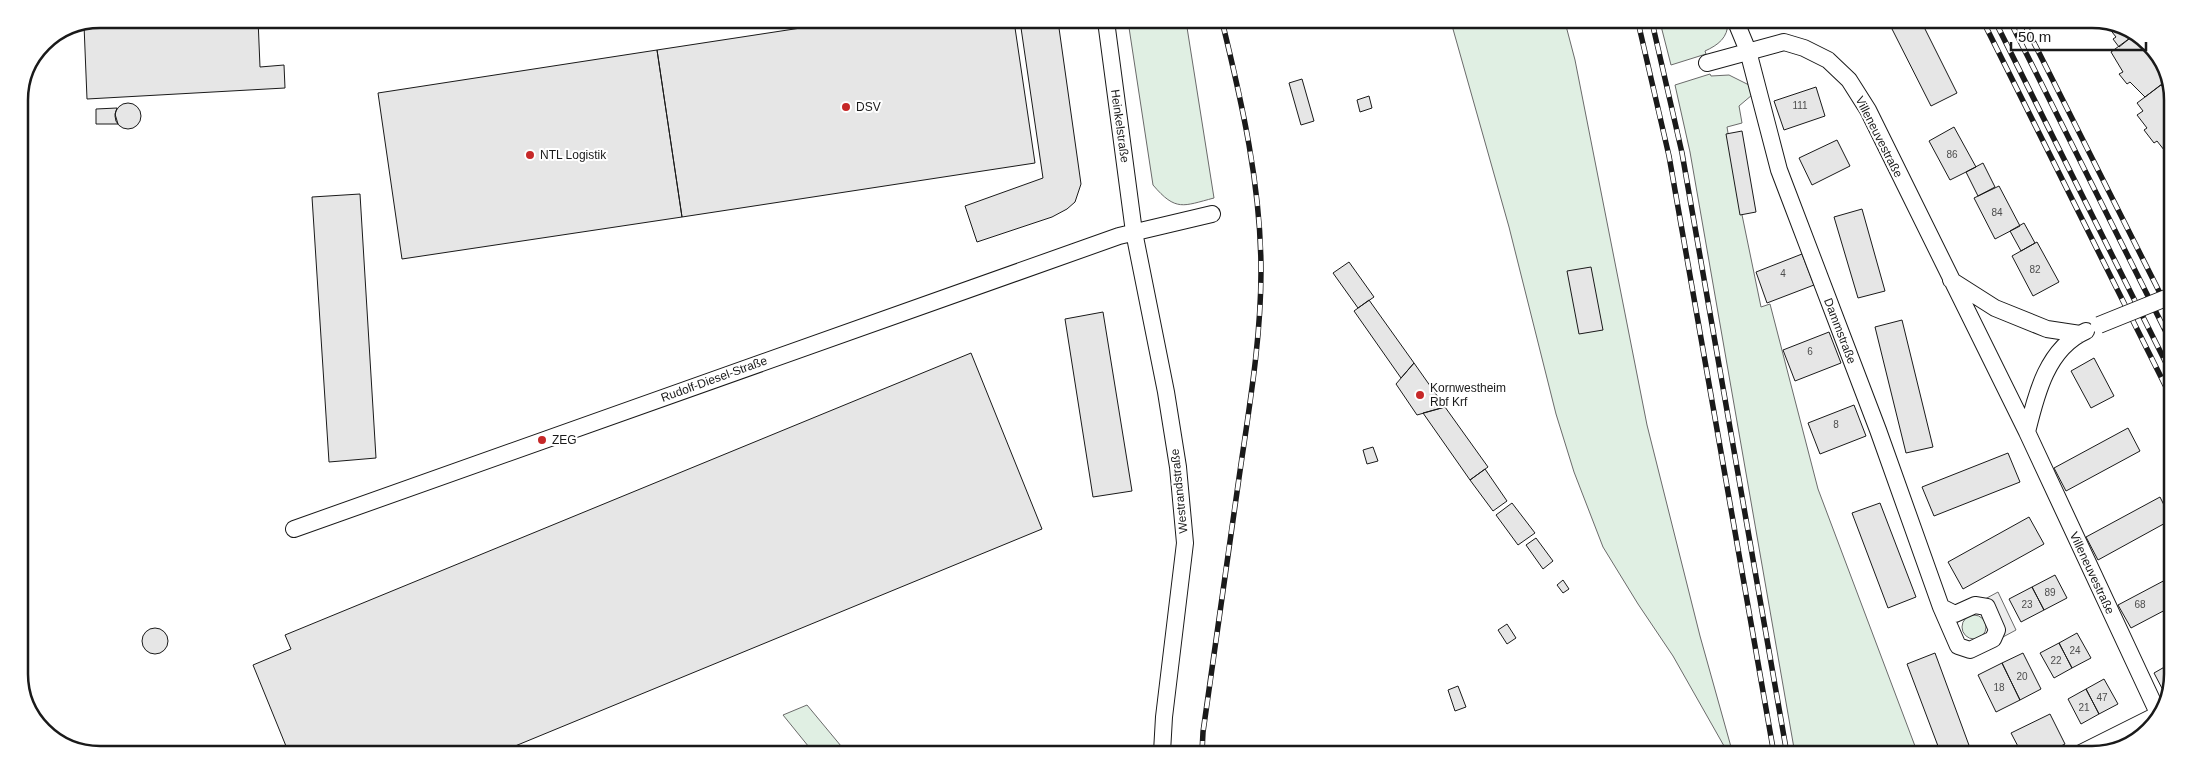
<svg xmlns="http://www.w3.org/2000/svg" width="2191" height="773" viewBox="0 0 2191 773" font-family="Arial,sans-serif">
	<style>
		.green { fill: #e0efe3; stroke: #6a6a6a }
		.parking { fill: #ededed; stroke: #6a6a6a }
		.building { fill: #e6e6e6; stroke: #1a1a1a }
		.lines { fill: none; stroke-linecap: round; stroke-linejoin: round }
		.street-casing { stroke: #1a1a1a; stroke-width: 18 }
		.street { stroke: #fff; stroke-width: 16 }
		.rail-casing { stroke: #1a1a1a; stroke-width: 5.5 }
		.rail { stroke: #fff; stroke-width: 4; stroke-dasharray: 11; stroke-linecap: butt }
		.street-bridge-casing { stroke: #1a1a1a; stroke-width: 18; stroke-linecap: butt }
		.street-bridge { stroke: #fff; stroke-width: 16 }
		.poi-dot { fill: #c62828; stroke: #fff; stroke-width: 2 }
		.labels { text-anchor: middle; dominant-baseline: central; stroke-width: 4; stroke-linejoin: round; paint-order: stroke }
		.number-label { font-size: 10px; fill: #4d4d4d }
		.poi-label { font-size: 12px; fill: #1a1a1a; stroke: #fff; text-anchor: start }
		.street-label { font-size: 12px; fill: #1a1a1a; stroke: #fff }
		.rim { fill: none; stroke: #1a1a1a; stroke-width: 2.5 }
	</style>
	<rect width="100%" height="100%" fill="#fff"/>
	<path class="green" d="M 1128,21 L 1186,21 L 1214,198 C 1183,206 1176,212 1153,185 Z
		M 1451,22 L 1565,22 L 1575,60 L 1647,425 L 1700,636 L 1733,754 L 1728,753 L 1673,656 L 1638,604 L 1603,547 L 1574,472 L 1556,414 L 1509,227 Z
		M 1660,22 L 1728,22 C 1728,38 1718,45 1705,51 L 1706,54 L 1671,65 Z
		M 1710,74 L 1711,76 L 1729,75 L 1749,85 L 1752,95 L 1739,106 L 1742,123 L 1727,127 L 1741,210 L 1761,307 L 1770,304 L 1818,489 L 1918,754 L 1795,754 L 1690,152 L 1675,85 Z
		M1962 627a12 12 0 1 1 24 0a12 12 0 1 1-24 0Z
		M 807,705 L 846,752 L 813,752 L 783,715 Z"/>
	<path class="parking" d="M 1998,592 L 2016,630 L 2003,637 L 1985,599 Z"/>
	<path class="building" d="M 99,19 L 258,19 L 260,67 L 284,65 L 285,88 L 87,99 L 84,25 Z
		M 853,20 L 1014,21 L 1035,163 L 682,217 L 657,50 Z
		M 1020,21 L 1058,21 L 1081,184 L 1075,202 L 1067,209 L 1052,217 L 977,242 L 965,206 L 1043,178 Z
		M 1899,22 L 1922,23 L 1957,93 L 1931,106 L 1891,27 Z
		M 2105,23 L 2117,23 L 2134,35 L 2119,47 L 2113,39 L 2116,37 Z
		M 2134,35 L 2141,43 L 2143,41 L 2149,46 L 2154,52 L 2151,54 L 2155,58 L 2158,58 L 2167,80 L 2145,97 L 2130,82 L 2127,84 L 2119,74 L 2123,72 L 2111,52 Z
		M 657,50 L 682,217 L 402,259 L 378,93 Z
		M 1302,79 L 1314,121 L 1301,125 L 1289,83 Z
		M 2161,85 L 2167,92 L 2170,89 L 2172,94 L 2172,160 L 2157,141 L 2154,143 L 2144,130 L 2147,128 L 2137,115 L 2143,111 L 2137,103 Z
		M 1816,87 L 1825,116 L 1784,130 L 1774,101 Z
		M 1369,96 L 1372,108 L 1360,112 L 1357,100 Z
		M115 116a13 13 0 1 1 26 0a13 13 0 1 1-26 0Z
		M 117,108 L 115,114 L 118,124 L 96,124 L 96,109 Z
		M 1954,127 L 1976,167 L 1950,180 L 1929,141 Z
		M 1742,131 L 1756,212 L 1740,215 L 1726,134 Z
		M 1837,140 L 1850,166 L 1812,185 L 1799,158 Z
		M 1983,163 L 1995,187 L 1978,196 L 1966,172 Z
		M 1999,186 L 2020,226 L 1995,239 L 1974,198 Z
		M 360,194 L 376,458 L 329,462 L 312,197 Z
		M 1862,209 L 1885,291 L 1858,298 L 1834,217 Z
		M 2024,223 L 2035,243 L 2021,251 L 2010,231 Z
		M 2037,242 L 2059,282 L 2033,296 L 2012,256 Z
		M 1802,254 L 1814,285 L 1767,303 L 1756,272 Z
		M 1349,262 L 1374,297 L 1358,308 L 1333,273 Z
		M 1591,267 L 1603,330 L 1579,334 L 1567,271 Z
		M 1369,300 L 1414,363 L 1401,378 L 1354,311 Z
		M 1103,312 L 1132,491 L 1093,497 L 1065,319 Z
		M 1902,320 L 1933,447 L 1906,453 L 1875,327 Z
		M 1829,332 L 1841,363 L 1795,381 L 1783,350 Z
		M 971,353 L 1042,529 L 503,751 L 288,751 L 253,665 L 291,649 L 285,635 Z
		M 2094,358 L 2114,396 L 2091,408 L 2071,371 Z
		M 1414,363 L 1445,407 L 1417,415 L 1396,384 Z
		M 1854,405 L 1866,436 L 1820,454 L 1808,423 Z
		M 1445,407 L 1488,467 L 1470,480 L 1423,413 Z
		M 2128,428 L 2140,451 L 2066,491 L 2054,468 Z
		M 1373,447 L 1378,461 L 1367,464 L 1363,450 Z
		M 2008,453 L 2020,482 L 1934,516 L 1922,487 Z
		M 1485,469 L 1507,501 L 1493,511 L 1470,480 Z
		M 2160,497 L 2169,515 L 2169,521 L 2098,560 L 2086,537 Z
		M 1512,503 L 1535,533 L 1518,545 L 1496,515 Z
		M 1880,503 L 1916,597 L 1888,608 L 1852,513 Z
		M 2029,517 L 2044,544 L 1963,589 L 1948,562 Z
		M 1536,538 L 1553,561 L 1543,569 L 1526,545 Z
		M 2055,575 L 2067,598 L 2044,610 L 2032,587 Z
		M 2169,578 L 2169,608 L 2131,628 L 2118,605 Z
		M 1563,580 L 1569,589 L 1563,593 L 1557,585 Z
		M 2032,587 L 2044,610 L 2021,622 L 2009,599 Z
		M 1507,624 L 1516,638 L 1507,644 L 1498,630 Z
		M142 641a13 13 0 1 1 26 0a13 13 0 1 1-26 0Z
		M 2077,633 L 2091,658 L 2072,668 L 2059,643 Z
		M 2059,643 L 2072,668 L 2054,678 L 2040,653 Z
		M 1935,653 L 1970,748 L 1954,754 L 1941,754 L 1907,664 Z
		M 2023,653 L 2041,689 L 2020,700 L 2002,663 Z
		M 2002,663 L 2020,700 L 1996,712 L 1978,675 Z
		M 2168,665 L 2168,695 L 2166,696 L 2154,673 Z
		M 2104,679 L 2118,704 L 2099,714 L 2086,689 Z
		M 1458,686 L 1466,707 L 1455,711 L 1448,690 Z
		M 2086,689 L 2099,714 L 2081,724 L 2068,699 Z
		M 2050,714 L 2065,744 L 2045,754 L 2022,754 L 2011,733 Z"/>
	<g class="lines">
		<g class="street-casing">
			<path id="street" d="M 1106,21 L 1134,232 L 1166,392 L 1178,467 L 1185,543 L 1164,717 L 1162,752
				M 1736,22 L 1748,51 L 1779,170 L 1878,430 L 1941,607 L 1958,646 L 1970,650 L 1993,639 L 1997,630 L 1987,607 L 1975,605 L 1955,614 L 1941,607
				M 1707,63 L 1784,42 L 1804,48 L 1828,60 L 1849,80 L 1868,110 L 2027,432 L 2158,713
				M 1951,280 L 1995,308 L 2047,329 L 2080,334
				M 2027,432 C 2036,395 2047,348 2086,331
				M 294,529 L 1119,236 L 1212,214
				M 2079,754 L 2157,715"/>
		</g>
		<use href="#street" class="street"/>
		<g class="rail-casing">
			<path id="rail" d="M 1638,22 L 1669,156 L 1774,754
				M 1652,22 L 1682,153 L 1787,754
				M 1984,23 L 2170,395
				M 1996,23 L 2170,371
				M 2011,23 L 2170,340
				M 2024,23 L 2171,315
				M 1202,752 L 1203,732 C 1215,650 1226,567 1238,485 C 1248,414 1261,343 1261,271 C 1261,186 1242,103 1222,21"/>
		</g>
		<use href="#rail" class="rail"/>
		<g class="street-bridge-casing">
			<path id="street-bridge" d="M 2099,325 L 2171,296"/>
		</g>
		<use href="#street-bridge" class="street-bridge"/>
	</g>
	<g class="poi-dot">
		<circle cx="846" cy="107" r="5"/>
		<circle cx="530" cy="155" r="5"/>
		<circle cx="1420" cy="395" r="5"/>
		<circle cx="542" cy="440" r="5"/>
	</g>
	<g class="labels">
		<g class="number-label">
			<text x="1800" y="105">111</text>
			<text x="1952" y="154">86</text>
			<text x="1997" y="212">84</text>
			<text x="2035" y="269">82</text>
			<text x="1783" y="273">4</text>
			<text x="1810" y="351">6</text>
			<text x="1836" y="424">8</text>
			<text x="2050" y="592">89</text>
			<text x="2027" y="604">23</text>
			<text x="2140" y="604">68</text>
			<text x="2075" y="650">24</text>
			<text x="2056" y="660">22</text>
			<text x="2022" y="676">20</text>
			<text x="1999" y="687">18</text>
			<text x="2102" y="697">47</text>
			<text x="2084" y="707">21</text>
		</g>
		<g class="poi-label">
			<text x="856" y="107">DSV</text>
			<text x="540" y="155">NTL Logistik</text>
			<text x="1430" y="388">Kornwestheim<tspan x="1430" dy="14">Rbf Krf</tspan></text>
			<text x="552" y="440">ZEG</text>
		</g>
		<g class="street-label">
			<text transform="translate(1120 126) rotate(82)">Heinkelstraße</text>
			<text transform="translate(1879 137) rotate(63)">Villeneuvestraße</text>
			<text transform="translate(1840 331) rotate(69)">Dammstraße</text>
			<text transform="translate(714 379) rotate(-20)">Rudolf-Diesel-Straße</text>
			<text transform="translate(1179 491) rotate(-96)">Westrandstraße</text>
			<text transform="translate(2092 573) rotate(65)">Villeneuvestraße</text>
		</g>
	</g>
	<path d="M0 0H2191V773H0ZM100 28H2092A72 72 0 0 1 2164 100V674A72 72 0 0 1 2092 746H100A72 72 0 0 1 28 674V100A72 72 0 0 1 100 28Z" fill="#fff" fill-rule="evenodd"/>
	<path class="rim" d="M100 28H2092A72 72 0 0 1 2164 100V674A72 72 0 0 1 2092 746H100A72 72 0 0 1 28 674V100A72 72 0 0 1 100 28Z"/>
	<path d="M2011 42v8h135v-8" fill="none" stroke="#1a1a1a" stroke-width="2.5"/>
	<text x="2018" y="42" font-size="15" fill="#1a1a1a" stroke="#ffffff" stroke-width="4" paint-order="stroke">50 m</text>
</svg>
